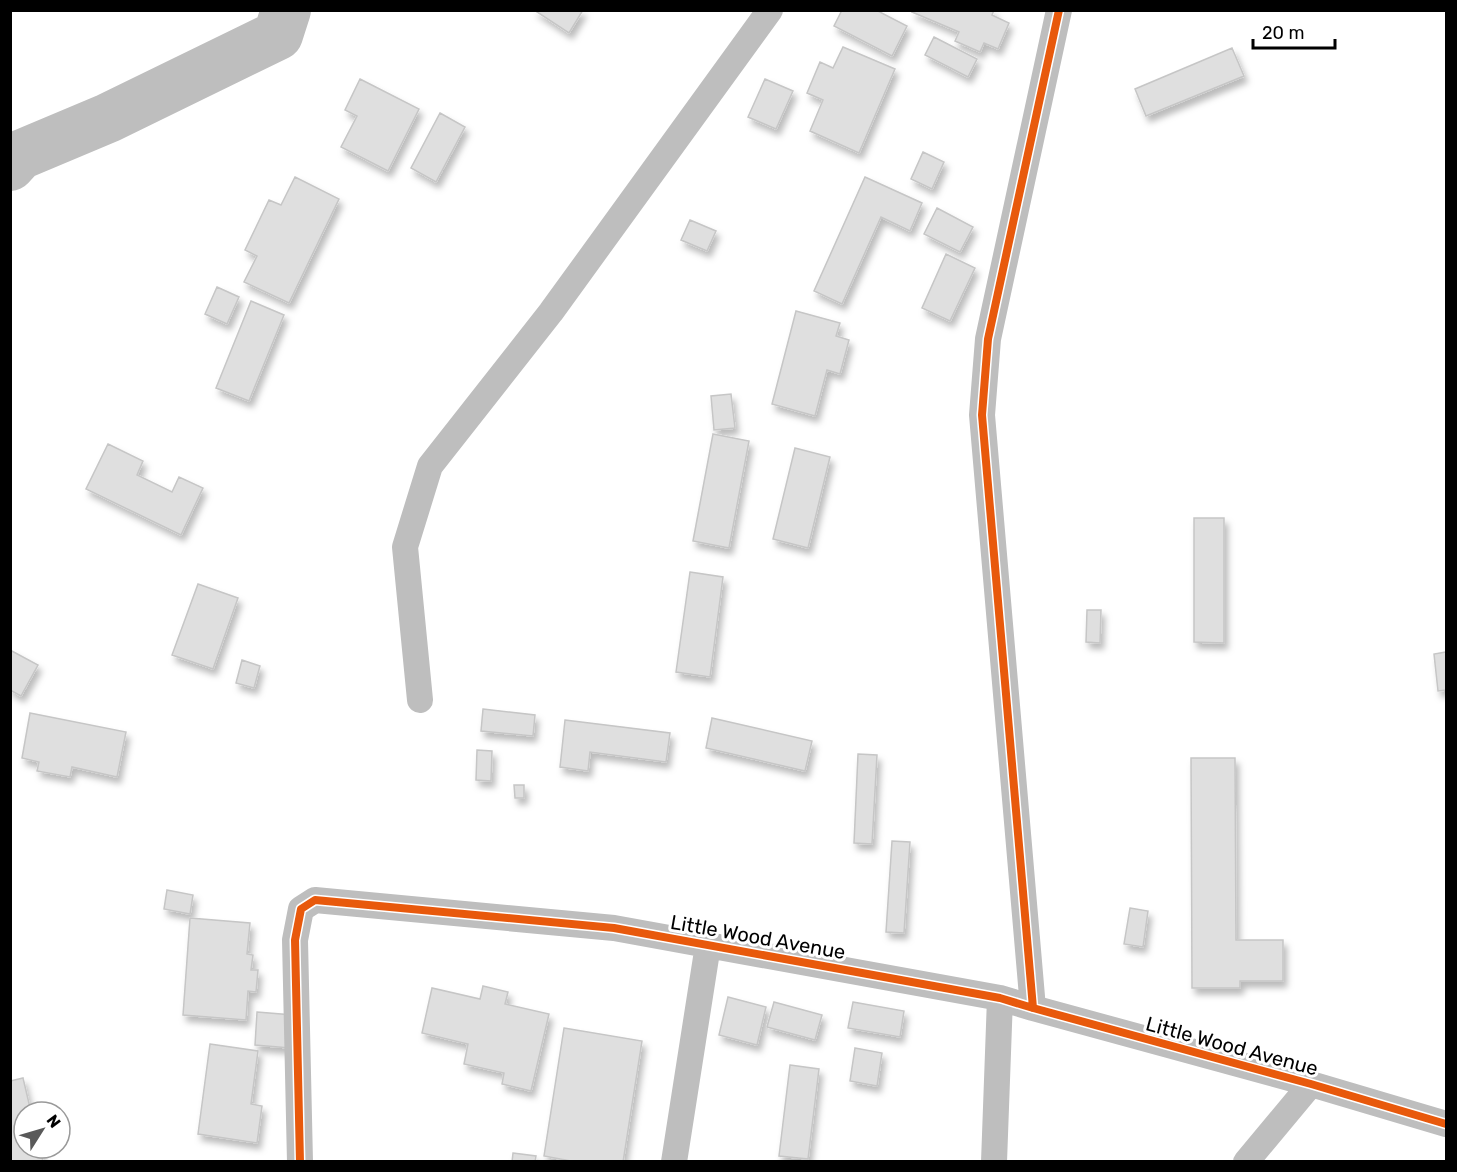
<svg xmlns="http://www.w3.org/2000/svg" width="1457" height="1172" viewBox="0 0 1457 1172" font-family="Rubik,sans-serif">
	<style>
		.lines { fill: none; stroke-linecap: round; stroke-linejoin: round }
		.river { stroke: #bebebe; stroke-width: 50 }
		.building { fill: #dfdfdf; stroke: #c6c6c6; stroke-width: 1.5; filter: url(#shadow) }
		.street { stroke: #bebebe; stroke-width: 26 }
		.cycleway-casing { stroke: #fff; stroke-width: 11 }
		.cycleway { stroke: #e8590c; stroke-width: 8 }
		.labels { text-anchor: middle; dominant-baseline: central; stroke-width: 6; stroke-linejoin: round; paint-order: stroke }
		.street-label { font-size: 20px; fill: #000; stroke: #fff }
	</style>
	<defs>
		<filter id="shadow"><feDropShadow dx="3.5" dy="6" stdDeviation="3" flood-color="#0004"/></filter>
	</defs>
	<rect width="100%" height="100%" fill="#fff"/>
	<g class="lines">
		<path class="river" d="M 10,166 L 20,155 L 108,118 L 278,35 L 286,10"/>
	</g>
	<path class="building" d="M 534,10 L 583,10 L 569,33 Z
		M 842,10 L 876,10 L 907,26 L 892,56 L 834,26 Z
		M 913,10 L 994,10 L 992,15 L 1009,23 L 998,49 L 984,43 L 980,52 L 955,41 L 959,32 L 912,12 Z
		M 934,37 L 977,59 L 968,77 L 925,55 Z
		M 843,47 L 895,69 L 859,153 L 810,131 L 823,100 L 807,93 L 820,62 L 833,68 Z
		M 1232,48 L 1244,76 L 1146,116 L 1135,89 Z
		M 360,79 L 419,109 L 388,171 L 341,147 L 357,116 L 345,110 Z
		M 765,79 L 793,91 L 776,129 L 748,117 Z
		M 440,113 L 465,127 L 436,182 L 411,168 Z
		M 923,152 L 944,162 L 932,189 L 911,179 Z
		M 295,177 L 339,199 L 289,303 L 244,282 L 257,256 L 245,250 L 269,200 L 281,205 Z
		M 865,177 L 922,203 L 910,231 L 881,217 L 842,304 L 814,291 Z
		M 937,208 L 973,227 L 960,252 L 924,234 Z
		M 690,220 L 716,231 L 707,251 L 681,240 Z
		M 946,254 L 975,268 L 950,321 L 922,308 Z
		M 217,287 L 239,297 L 227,324 L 205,314 Z
		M 251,301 L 284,315 L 249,401 L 216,388 Z
		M 796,311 L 840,323 L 836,336 L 849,340 L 840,374 L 827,370 L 815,416 L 772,404 Z
		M 731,394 L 735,428 L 714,430 L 711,396 Z
		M 713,434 L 749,441 L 729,548 L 693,541 Z
		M 108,444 L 143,461 L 137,475 L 172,492 L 179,477 L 203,488 L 181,535 L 86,489 Z
		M 795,448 L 830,457 L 808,548 L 773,539 Z
		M 1194,518 L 1224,518 L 1224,643 L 1194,642 Z
		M 690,572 L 723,577 L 710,677 L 676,672 Z
		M 198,584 L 238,598 L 213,669 L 172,655 Z
		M 1087,610 L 1101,610 L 1100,643 L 1086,642 Z
		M 10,650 L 38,665 L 21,696 L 10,690 Z
		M 1446,652 L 1446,690 L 1438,691 L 1434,654 Z
		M 242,660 L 260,666 L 254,688 L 236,683 Z
		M 483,709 L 535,715 L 533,736 L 481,731 Z
		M 30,713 L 126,732 L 117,777 L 72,767 L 70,777 L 37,771 L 39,762 L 22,758 Z
		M 712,718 L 812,741 L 805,771 L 706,748 Z
		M 565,720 L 670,733 L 666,762 L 590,752 L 588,771 L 560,767 Z
		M 477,750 L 492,751 L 491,781 L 476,780 Z
		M 858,754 L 877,755 L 872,844 L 854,843 Z
		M 1191,758 L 1235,758 L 1236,940 L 1283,940 L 1283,981 L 1240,981 L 1240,988 L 1192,988 Z
		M 514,785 L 524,785 L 524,798 L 515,798 Z
		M 892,841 L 910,842 L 904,933 L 886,932 Z
		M 167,890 L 193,895 L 190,914 L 164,909 Z
		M 1130,908 L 1148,911 L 1143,947 L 1124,944 Z
		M 190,918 L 250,923 L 247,954 L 253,955 L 251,970 L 258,970 L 256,992 L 248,991 L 246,1020 L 183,1015 Z
		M 483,986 L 508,992 L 505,1004 L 549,1014 L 531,1091 L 502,1084 L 504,1073 L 464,1064 L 468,1044 L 422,1033 L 432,988 L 480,999 Z
		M 728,997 L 766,1007 L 757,1045 L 719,1035 Z
		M 774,1002 L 822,1015 L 815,1040 L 767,1027 Z
		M 853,1002 L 904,1011 L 900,1037 L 848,1028 Z
		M 257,1012 L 293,1015 L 290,1048 L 255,1045 Z
		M 564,1028 L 642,1041 L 623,1162 L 576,1162 L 544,1156 Z
		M 210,1044 L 258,1051 L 251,1104 L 262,1106 L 257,1143 L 198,1134 Z
		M 855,1048 L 882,1053 L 877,1086 L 850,1081 Z
		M 790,1065 L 819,1069 L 808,1159 L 779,1156 Z
		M 23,1078 L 31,1112 L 24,1112 L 24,1148 L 40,1148 L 43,1162 L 10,1162 L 10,1081 Z
		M 513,1153 L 536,1156 L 535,1162 L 512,1162 Z"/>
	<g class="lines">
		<path class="street" d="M 420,700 L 405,547 L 430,466 L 551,312 L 770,10
			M 1033,1008 L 982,415 L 988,339 L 1059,10
			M 300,1162 L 295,940 L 301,909 L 315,900 L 614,928 L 1000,998 L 1033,1008 L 1311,1084 L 1446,1124
			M 674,1162 L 708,945
			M 994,1162 L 1000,998
			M 1246,1162 L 1311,1084"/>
		<g class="cycleway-casing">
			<path id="cycleway" d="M 1033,1008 L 982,415 L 988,339 L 1059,10
				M 300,1162 L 295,940 L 301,909 L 315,900 L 614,928 L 1000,998 L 1033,1008 L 1311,1084 L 1446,1124"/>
		</g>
		<use href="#cycleway" class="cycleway"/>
	</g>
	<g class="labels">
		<g class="street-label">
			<text transform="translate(758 937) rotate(10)">Little Wood Avenue</text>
			<text transform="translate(1232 1046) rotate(15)">Little Wood Avenue</text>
		</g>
	</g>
	<rect width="1457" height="1172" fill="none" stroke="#000000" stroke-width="24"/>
	<g transform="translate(42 1130) rotate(53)"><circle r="28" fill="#ffffff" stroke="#999999" stroke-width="1.5"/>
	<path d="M0-4.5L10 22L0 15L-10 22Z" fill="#595959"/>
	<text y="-9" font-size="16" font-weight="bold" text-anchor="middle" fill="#000000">N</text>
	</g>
	<path d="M1253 39v9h82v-9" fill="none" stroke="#000000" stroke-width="3"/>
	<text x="1262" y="39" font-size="18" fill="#000000" stroke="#ffffff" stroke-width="4.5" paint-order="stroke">20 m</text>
</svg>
